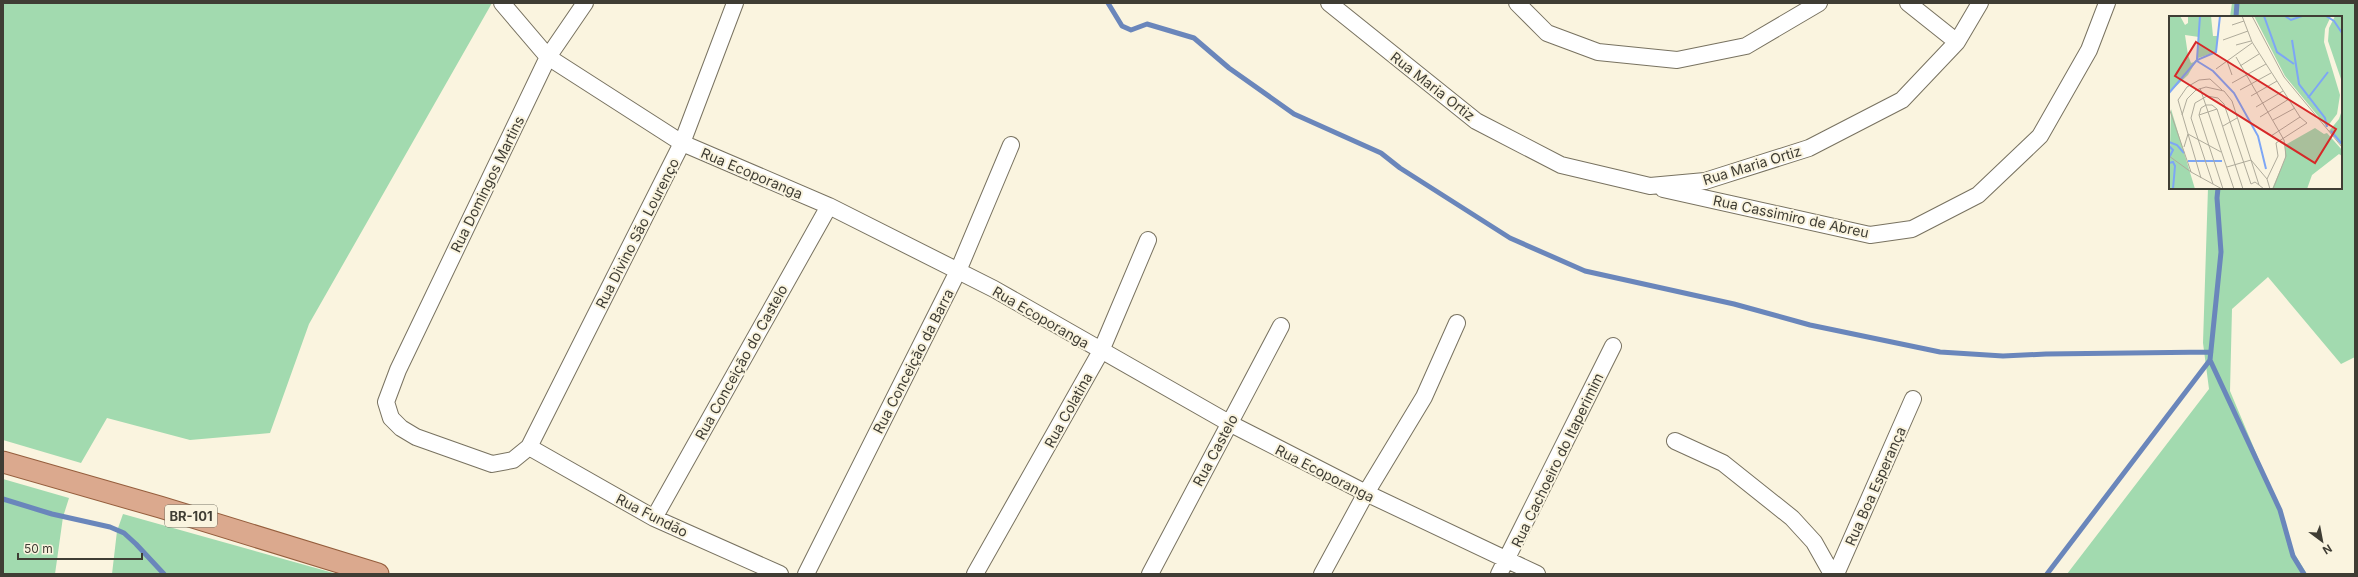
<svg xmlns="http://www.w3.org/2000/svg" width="2358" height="577" viewBox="0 0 2358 577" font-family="Inter,sans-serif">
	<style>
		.green { fill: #a2daaf }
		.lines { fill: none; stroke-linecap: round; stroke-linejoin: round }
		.stream { stroke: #6a86bb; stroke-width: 5 }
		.minor-casing { stroke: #787260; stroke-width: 18 }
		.major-casing { stroke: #955e3d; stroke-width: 23 }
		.minor { stroke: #fff; stroke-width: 16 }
		.major { stroke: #dba98e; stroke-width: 21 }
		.labels { text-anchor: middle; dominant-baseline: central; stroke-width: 4; stroke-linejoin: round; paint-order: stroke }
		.shield { fill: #faf4df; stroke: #777467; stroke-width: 1 }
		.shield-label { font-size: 13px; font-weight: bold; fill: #3f3d34 }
		.street-label { font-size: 14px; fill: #3f3d34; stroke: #faf4df }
		.inset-river { fill: none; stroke: #7da6f5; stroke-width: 2 }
		.inset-road { fill: none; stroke: #afab9b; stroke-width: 1 }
		.view { fill: #d62828; fill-opacity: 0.15; stroke: #d62828; stroke-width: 2 }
		.inset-edge { fill: none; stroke: #3f3d34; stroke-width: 2 }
	</style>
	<rect width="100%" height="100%" fill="#faf4df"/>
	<path class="green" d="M 3,3 L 492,3 L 309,324 L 270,433 L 190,440 L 107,418 L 81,463 L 3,440 Z
		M 2232,3 L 2355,3 L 2355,357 L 2341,364 L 2268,277 L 2232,309 L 2230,391 L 2285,522 L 2291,548 L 2307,574 L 2067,574 L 2209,389 L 2203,343 L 2208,188 L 2341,188 L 2341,17 L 2230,17 Z
		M 3,479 L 69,498 L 63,517 L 55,574 L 3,574 Z
		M 123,514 L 337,574 L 112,574 L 117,531 Z"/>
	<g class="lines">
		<path class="stream" d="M 1108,3 L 1122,26 L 1131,30 L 1147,24 L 1194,38 L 1229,68 L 1294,114 L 1381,153 L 1400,168 L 1510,238 L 1585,271 L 1734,304 L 1810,325 L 1940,352 L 2003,356 L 2046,354 L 2211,352
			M 2236,17 L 2237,3
			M 2218,188 L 2217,198 L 2221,252 L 2210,360 L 2280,510 L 2293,556 L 2304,574
			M 3,499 L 52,514 L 110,527 L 124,533 L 136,544 L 164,574
			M 2047,574 L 2210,360"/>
		<g class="minor-casing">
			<path id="minor" d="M 502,3 L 548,57 L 682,143 L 829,206 L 994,289 L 1229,423 L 1366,493 L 1537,574
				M 585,3 L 548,57 L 398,370 L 386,402 L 391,418 L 401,428 L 416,437 L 492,464 L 513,460 L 529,447 L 682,143 L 735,3
				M 1329,3 L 1476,121 L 1561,165 L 1650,186 L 1705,181 L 1809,148 L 1902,100 L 1957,42 L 1980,3
				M 1517,3 L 1547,33 L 1598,52 L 1677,60 L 1746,46 L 1819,3
				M 1908,3 L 1957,42
				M 1663,189 L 1870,235 L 1912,229 L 1978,195 L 2040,136 L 2089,50 L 2107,3
				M 1675,441 L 1723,463 L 1792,518 L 1814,542 L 1832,574
				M 529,447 L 654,518 L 780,574
				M 654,518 L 829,206
				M 806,574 L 958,271 L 1011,145
				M 975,574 L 1101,351 L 1148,240
				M 1150,574 L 1281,326
				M 1322,574 L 1366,493 L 1424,397 L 1457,323
				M 1499,574 L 1613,346
				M 1836,574 L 1913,399"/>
		</g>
		<g class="major-casing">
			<path id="major" d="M 3,462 L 160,507 L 378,574"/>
		</g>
		<use href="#minor" class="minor"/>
		<use href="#major" class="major"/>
	</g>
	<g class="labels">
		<rect class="shield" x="165" y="505" width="52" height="22" rx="3"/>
		<g class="shield-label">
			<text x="191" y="516">BR-101</text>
		</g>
		<g class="street-label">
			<text transform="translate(1433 86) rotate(38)">Rua Maria Ortiz</text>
			<text transform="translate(1752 165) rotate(-17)">Rua Maria Ortiz</text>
			<text transform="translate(752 173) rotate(23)">Rua Ecoporanga</text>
			<text transform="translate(487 184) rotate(-64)">Rua Domingos Martins</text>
			<text transform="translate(1791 216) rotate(12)">Rua Cassimiro de Abreu</text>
			<text transform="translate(637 233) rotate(-63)">Rua Divino São Lourenço</text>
			<text transform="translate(1041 317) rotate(30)">Rua Ecoporanga</text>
			<text transform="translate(913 361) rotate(-63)">Rua Conceição da Barra</text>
			<text transform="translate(741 362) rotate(-61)">Rua Conceição do Castelo</text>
			<text transform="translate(1068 410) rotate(-61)">Rua Colatina</text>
			<text transform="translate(1215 450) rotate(-62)">Rua Castelo</text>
			<text transform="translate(1557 460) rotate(-64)">Rua Cachoeiro do Itaperimim</text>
			<text transform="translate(1325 473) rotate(27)">Rua Ecoporanga</text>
			<text transform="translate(1875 486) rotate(-66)">Rua Boa Esperança</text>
			<text transform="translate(652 515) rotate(27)">Rua Fundão</text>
		</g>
	</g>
	<g transform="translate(2169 16)">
		<rect width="173" height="173" fill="#faf4df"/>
		<path d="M 0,0 L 11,0 L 16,9 L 19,7 L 19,0 L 42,0 L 44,20 L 49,20 L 47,36 L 29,42 L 19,59 L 0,77 ZM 16,19 L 30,21 L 28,42 L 25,46 L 22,47 L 19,39 ZM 85,0 L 162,0 L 156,13 L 155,26 L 171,79 L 168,98 L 158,111 L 116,60 ZM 166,0 L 173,0 L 173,66 L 159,25 L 160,12 ZM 2,93 L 26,173 L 0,173 ZM 173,94 L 173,130 L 160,115 L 170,103 ZM 146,112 L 155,118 L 158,117 L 173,134 L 173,140 L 170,138 L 143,159 L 138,173 L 103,173 L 116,143 L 116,129 Z" fill="#a2daaf" fill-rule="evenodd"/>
		<path class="inset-river" d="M 95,0 L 108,36 L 125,48M 116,0 L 122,4 L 133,0M 157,0 L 165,5 L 173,17M 123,24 L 130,68 L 156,102 L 158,111M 28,43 L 31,0M 28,45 L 44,55 L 65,77 L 89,120 L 97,153M 173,66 L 173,53M 0,77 L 28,44 L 47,36 L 51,0M 139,82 L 159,56M 162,115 L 173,128M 0,126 L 8,129 L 15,137M 0,130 L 4,134 L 0,142M 19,145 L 53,145M 0,147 L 4,146 L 6,150 L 4,173"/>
		<path class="inset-road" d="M 73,0 L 83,26 L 131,101M 83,0 L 115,61 L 173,131M 63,9 L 75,5M 54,24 L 79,15M 67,29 L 82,25M 67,41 L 115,124 L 117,140 L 104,173M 58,45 L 63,59M 71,50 L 90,38M 47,53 L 83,27M 63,67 L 97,48M 31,72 L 65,173M 71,74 L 102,57M 82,80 L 108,65M 87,91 L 114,75M 0,92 L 22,156M 13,99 L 18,83 L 27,74 L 37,71 L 55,75 L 63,85 L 90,169 L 95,173M 30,99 L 48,93M 91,101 L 120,83M 104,104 L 126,92M 54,110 L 68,102M 15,131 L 19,118 L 52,136M 0,140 L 22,156 L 53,173M 58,151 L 82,144 L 98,163 L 101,173M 32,162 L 9,84 L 18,71 L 30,64 L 41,63 L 53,74M 98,163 L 109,140 L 107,127 L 138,107 L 131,101 L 102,120M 44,168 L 22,102 L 26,87 L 38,80 L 49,82 L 55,88 L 82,168 L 86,166 L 90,169M 54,173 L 30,99 L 32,92 L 37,89 L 43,89 L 48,93 L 74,173"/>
		<path class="view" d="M 27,26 L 167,113 L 146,147 L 6,60 Z"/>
		<rect width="173" height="173" class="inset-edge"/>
	</g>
	<rect width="2358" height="577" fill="none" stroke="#3f3d34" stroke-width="8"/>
	<g transform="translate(2322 541) rotate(148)" stroke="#faf4df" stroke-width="3" paint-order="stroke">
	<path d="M0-3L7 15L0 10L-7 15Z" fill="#3f3d34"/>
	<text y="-6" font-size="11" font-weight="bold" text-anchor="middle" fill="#3f3d34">N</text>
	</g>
	<path d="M18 553v6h124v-6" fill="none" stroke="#3f3d34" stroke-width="2"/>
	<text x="24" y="553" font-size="12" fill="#3f3d34" stroke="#faf4df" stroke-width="3" paint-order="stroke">50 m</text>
</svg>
